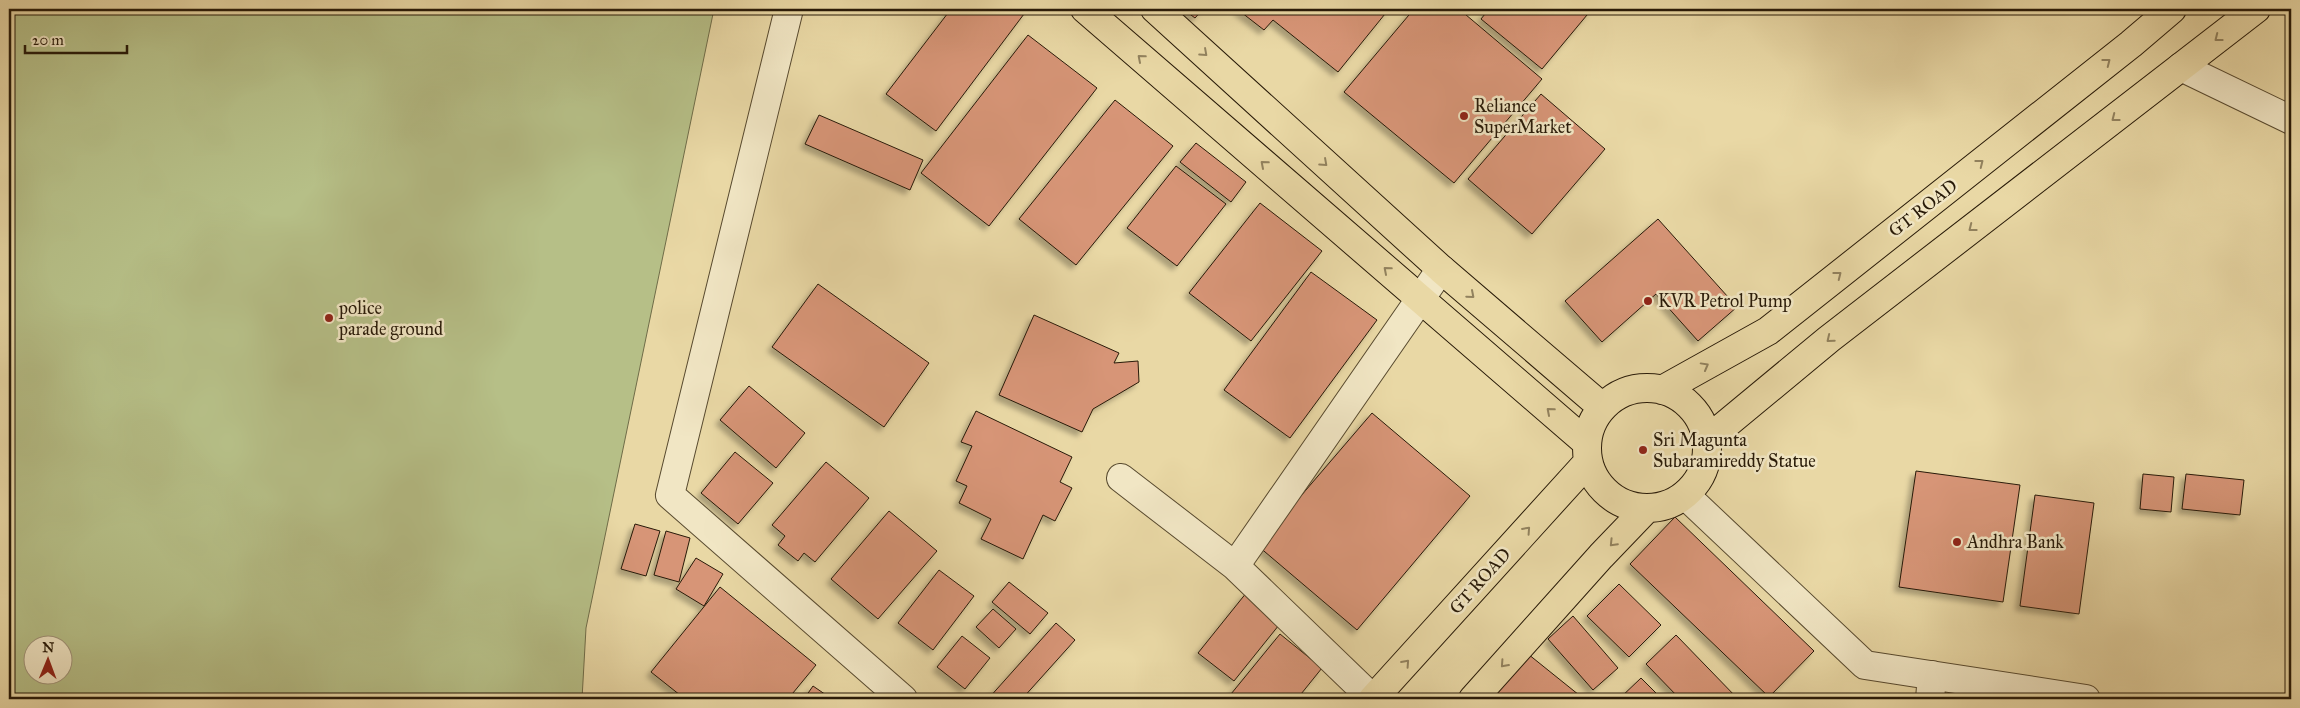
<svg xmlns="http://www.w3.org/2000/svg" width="2300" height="708" viewBox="0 0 2300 708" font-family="'IM FELL Great Primer',serif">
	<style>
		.green { fill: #b6bf87; stroke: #6f6c48; fill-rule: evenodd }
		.building { fill: #d79577; stroke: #281a08; filter: url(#shadow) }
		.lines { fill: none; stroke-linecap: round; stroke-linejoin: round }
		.minor-casing { stroke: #584a2f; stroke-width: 30 }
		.major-casing { stroke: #281a08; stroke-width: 30 }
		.minor { stroke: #f1e6c4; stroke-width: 28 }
		.major { stroke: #e9d8a5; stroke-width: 28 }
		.oneway { stroke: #92825e }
		.poi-dot { fill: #8f2418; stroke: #f1e6c4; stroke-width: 2 }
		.labels { text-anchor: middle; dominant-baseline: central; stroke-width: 5; stroke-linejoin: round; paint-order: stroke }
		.poi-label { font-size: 18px; fill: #281a08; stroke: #f1e6c4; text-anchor: start }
		.street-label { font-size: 18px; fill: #281a08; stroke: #f1e6c4 }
	</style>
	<defs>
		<filter id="shadow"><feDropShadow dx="-4.5" dy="4.5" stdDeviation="2.5" flood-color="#0004"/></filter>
	</defs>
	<rect width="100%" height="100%" fill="#e9d8a5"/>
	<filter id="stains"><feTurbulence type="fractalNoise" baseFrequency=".004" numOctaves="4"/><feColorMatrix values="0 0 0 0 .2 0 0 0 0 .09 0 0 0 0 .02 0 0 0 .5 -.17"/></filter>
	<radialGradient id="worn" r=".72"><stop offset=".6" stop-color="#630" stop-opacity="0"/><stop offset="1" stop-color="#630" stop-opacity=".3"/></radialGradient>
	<path class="green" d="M 9,9 L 714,9 L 586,628 L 582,699 L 9,699 ZM 32,646 L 62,646 L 62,676 L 32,676 Z"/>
	<path class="building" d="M 951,9 L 1027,10 L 936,131 L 886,94 Z
		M 1183,9 L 1203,9 L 1195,18 Z
		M 1237,9 L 1389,9 L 1338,72 L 1273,20 L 1264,30 Z
		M 1414,9 L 1459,9 L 1542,79 L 1454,183 L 1344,92 Z
		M 1489,9 L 1592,9 L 1542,69 L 1481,19 Z
		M 1028,35 L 1097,88 L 989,226 L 921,173 Z
		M 1541,94 L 1605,149 L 1532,234 L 1468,179 Z
		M 1115,100 L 1173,146 L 1076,265 L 1019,219 Z
		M 819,115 L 923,160 L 910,190 L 805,144 Z
		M 1196,143 L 1246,182 L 1231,202 L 1180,162 Z
		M 1176,166 L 1226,204 L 1177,266 L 1127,228 Z
		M 1260,203 L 1322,251 L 1251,341 L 1189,293 Z
		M 1658,219 L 1737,307 L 1698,341 L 1656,294 L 1602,342 L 1565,301 Z
		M 1311,272 L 1377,320 L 1290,438 L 1224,390 Z
		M 818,284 L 929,363 L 884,427 L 772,347 Z
		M 1034,315 L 1119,353 L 1114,363 L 1138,361 L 1139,382 L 1093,409 L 1082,432 L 999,395 Z
		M 749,386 L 805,433 L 776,468 L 720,420 Z
		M 976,411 L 1072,457 L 1060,482 L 1072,488 L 1055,521 L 1043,515 L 1023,559 L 981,539 L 991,519 L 959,503 L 967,486 L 956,481 L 972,446 L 961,442 Z
		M 1372,413 L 1470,496 L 1357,630 L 1258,546 Z
		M 735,452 L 773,483 L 738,524 L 701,493 Z
		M 826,462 L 869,498 L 815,562 L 804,553 L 798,561 L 778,545 L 785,536 L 772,525 Z
		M 1916,471 L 2020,485 L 2003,602 L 1899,587 Z
		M 2143,474 L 2174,477 L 2171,512 L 2140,509 Z
		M 2186,474 L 2244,480 L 2240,515 L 2182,509 Z
		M 2035,495 L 2094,503 L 2079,614 L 2020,606 Z
		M 889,511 L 937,551 L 878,619 L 831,579 Z
		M 1675,517 L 1814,651 L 1769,697 L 1630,564 Z
		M 635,524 L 660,531 L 646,576 L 621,569 Z
		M 666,531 L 690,538 L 679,582 L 654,575 Z
		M 696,558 L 723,574 L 704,606 L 676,589 Z
		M 939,570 L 974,596 L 933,650 L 898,623 Z
		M 1009,582 L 1048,613 L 1030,634 L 992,602 Z
		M 1619,584 L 1661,625 L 1629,657 L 1587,616 Z
		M 720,587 L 816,665 L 788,699 L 685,699 L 651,672 Z
		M 1247,592 L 1283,620 L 1234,681 L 1198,653 Z
		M 993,609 L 1016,629 L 999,648 L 976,627 Z
		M 1573,616 L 1618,668 L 1593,690 L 1548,639 Z
		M 1056,623 L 1075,640 L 1022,699 L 988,699 Z
		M 1280,634 L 1322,668 L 1297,699 L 1237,699 L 1231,694 Z
		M 1676,635 L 1738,699 L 1680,699 L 1646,664 Z
		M 962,636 L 990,658 L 965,689 L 937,667 Z
		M 1528,654 L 1584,699 L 1490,699 Z
		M 1641,678 L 1662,699 L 1619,699 Z
		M 813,686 L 832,699 L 804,699 Z"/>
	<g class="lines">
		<g class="minor-casing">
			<path id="minor" d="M 789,9 L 670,495 L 903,699
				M 2181,67 L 2291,120
				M 1121,478 L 1235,566 L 1373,699
				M 1685,495 L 1865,665 L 2086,699
				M 1235,566 L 1441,269
				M 1930,699 L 1932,675"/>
		</g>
		<g class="major-casing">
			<path id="major" d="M 1085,9 L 1587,443
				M 1155,9 L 1441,269 L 1602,407
				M1587 448a60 60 0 1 1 120 0a60 60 0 1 1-120 0Z
				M 1662,390 L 1768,331 L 2131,44 L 2172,9
				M 1707,440 L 1829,339 L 2256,9
				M 1373,699 L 1588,462
				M 1473,699 L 1601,556 L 1647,508"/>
		</g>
		<use href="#minor" class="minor"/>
		<use href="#major" class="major"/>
	</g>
	<defs><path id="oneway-chevron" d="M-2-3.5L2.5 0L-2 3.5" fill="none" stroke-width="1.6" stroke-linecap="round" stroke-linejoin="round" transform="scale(1.25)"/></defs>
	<g class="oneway">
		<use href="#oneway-chevron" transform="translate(2218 38) rotate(142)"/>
		<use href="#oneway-chevron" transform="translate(1204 53) rotate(42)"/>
		<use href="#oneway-chevron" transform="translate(1141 58) rotate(-139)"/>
		<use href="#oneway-chevron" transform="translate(2107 62) rotate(-38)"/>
		<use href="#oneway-chevron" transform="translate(2115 118) rotate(142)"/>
		<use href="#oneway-chevron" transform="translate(1324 163) rotate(42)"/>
		<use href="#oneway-chevron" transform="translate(1980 163) rotate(-38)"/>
		<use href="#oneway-chevron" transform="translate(1264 164) rotate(-139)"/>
		<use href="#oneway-chevron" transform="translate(1972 228) rotate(142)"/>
		<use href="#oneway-chevron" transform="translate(1387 270) rotate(-139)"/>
		<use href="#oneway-chevron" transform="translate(1838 275) rotate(-38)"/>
		<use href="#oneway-chevron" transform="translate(1471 295) rotate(41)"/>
		<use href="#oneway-chevron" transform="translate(1830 339) rotate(141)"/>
		<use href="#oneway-chevron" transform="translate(1705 366) rotate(-29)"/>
		<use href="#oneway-chevron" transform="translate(1550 411) rotate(-139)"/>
		<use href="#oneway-chevron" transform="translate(1527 530) rotate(-48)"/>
		<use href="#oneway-chevron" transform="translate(1613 543) rotate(134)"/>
		<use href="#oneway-chevron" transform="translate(1406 663) rotate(-48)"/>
		<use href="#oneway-chevron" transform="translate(1504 664) rotate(132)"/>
	</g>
	<g class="poi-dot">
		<circle cx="1464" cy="116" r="5"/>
		<circle cx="1648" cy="301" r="5"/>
		<circle cx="329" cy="318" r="5"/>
		<circle cx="1643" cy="450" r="5"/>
		<circle cx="1957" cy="542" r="5"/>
	</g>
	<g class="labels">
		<g class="poi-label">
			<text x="1474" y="106">Reliance<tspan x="1474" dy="21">SuperMarket</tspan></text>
			<text x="1658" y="301">KVR Petrol Pump</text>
			<text x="339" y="308">police<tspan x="339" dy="21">parade ground</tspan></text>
			<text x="1653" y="440">Sri Magunta<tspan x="1653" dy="21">Subaramireddy Statue</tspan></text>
			<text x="1967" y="542">Andhra Bank</text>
		</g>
		<g class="street-label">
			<text transform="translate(1923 208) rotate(-38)">GT ROAD</text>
			<text transform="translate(1480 581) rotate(-48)">GT ROAD</text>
		</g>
	</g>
	<rect width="2300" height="708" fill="none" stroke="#e9d8a5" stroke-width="30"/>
	<rect x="10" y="10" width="2280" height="688" fill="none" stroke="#281a08" stroke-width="2.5"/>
	<rect x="15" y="15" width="2270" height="678" fill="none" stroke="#281a08"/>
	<g transform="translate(48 660) rotate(1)"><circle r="24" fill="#f1e6c4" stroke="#a19479"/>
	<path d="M0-4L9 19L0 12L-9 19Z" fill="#8f2418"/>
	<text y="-8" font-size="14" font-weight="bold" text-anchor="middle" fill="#281a08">N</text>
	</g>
	<path d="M25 45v8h102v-8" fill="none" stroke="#281a08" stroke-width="2.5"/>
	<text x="32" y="45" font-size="15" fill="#281a08" stroke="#f1e6c4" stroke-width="4" paint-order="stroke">20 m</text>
	<rect width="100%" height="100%" filter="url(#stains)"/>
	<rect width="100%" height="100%" fill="url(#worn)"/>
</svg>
